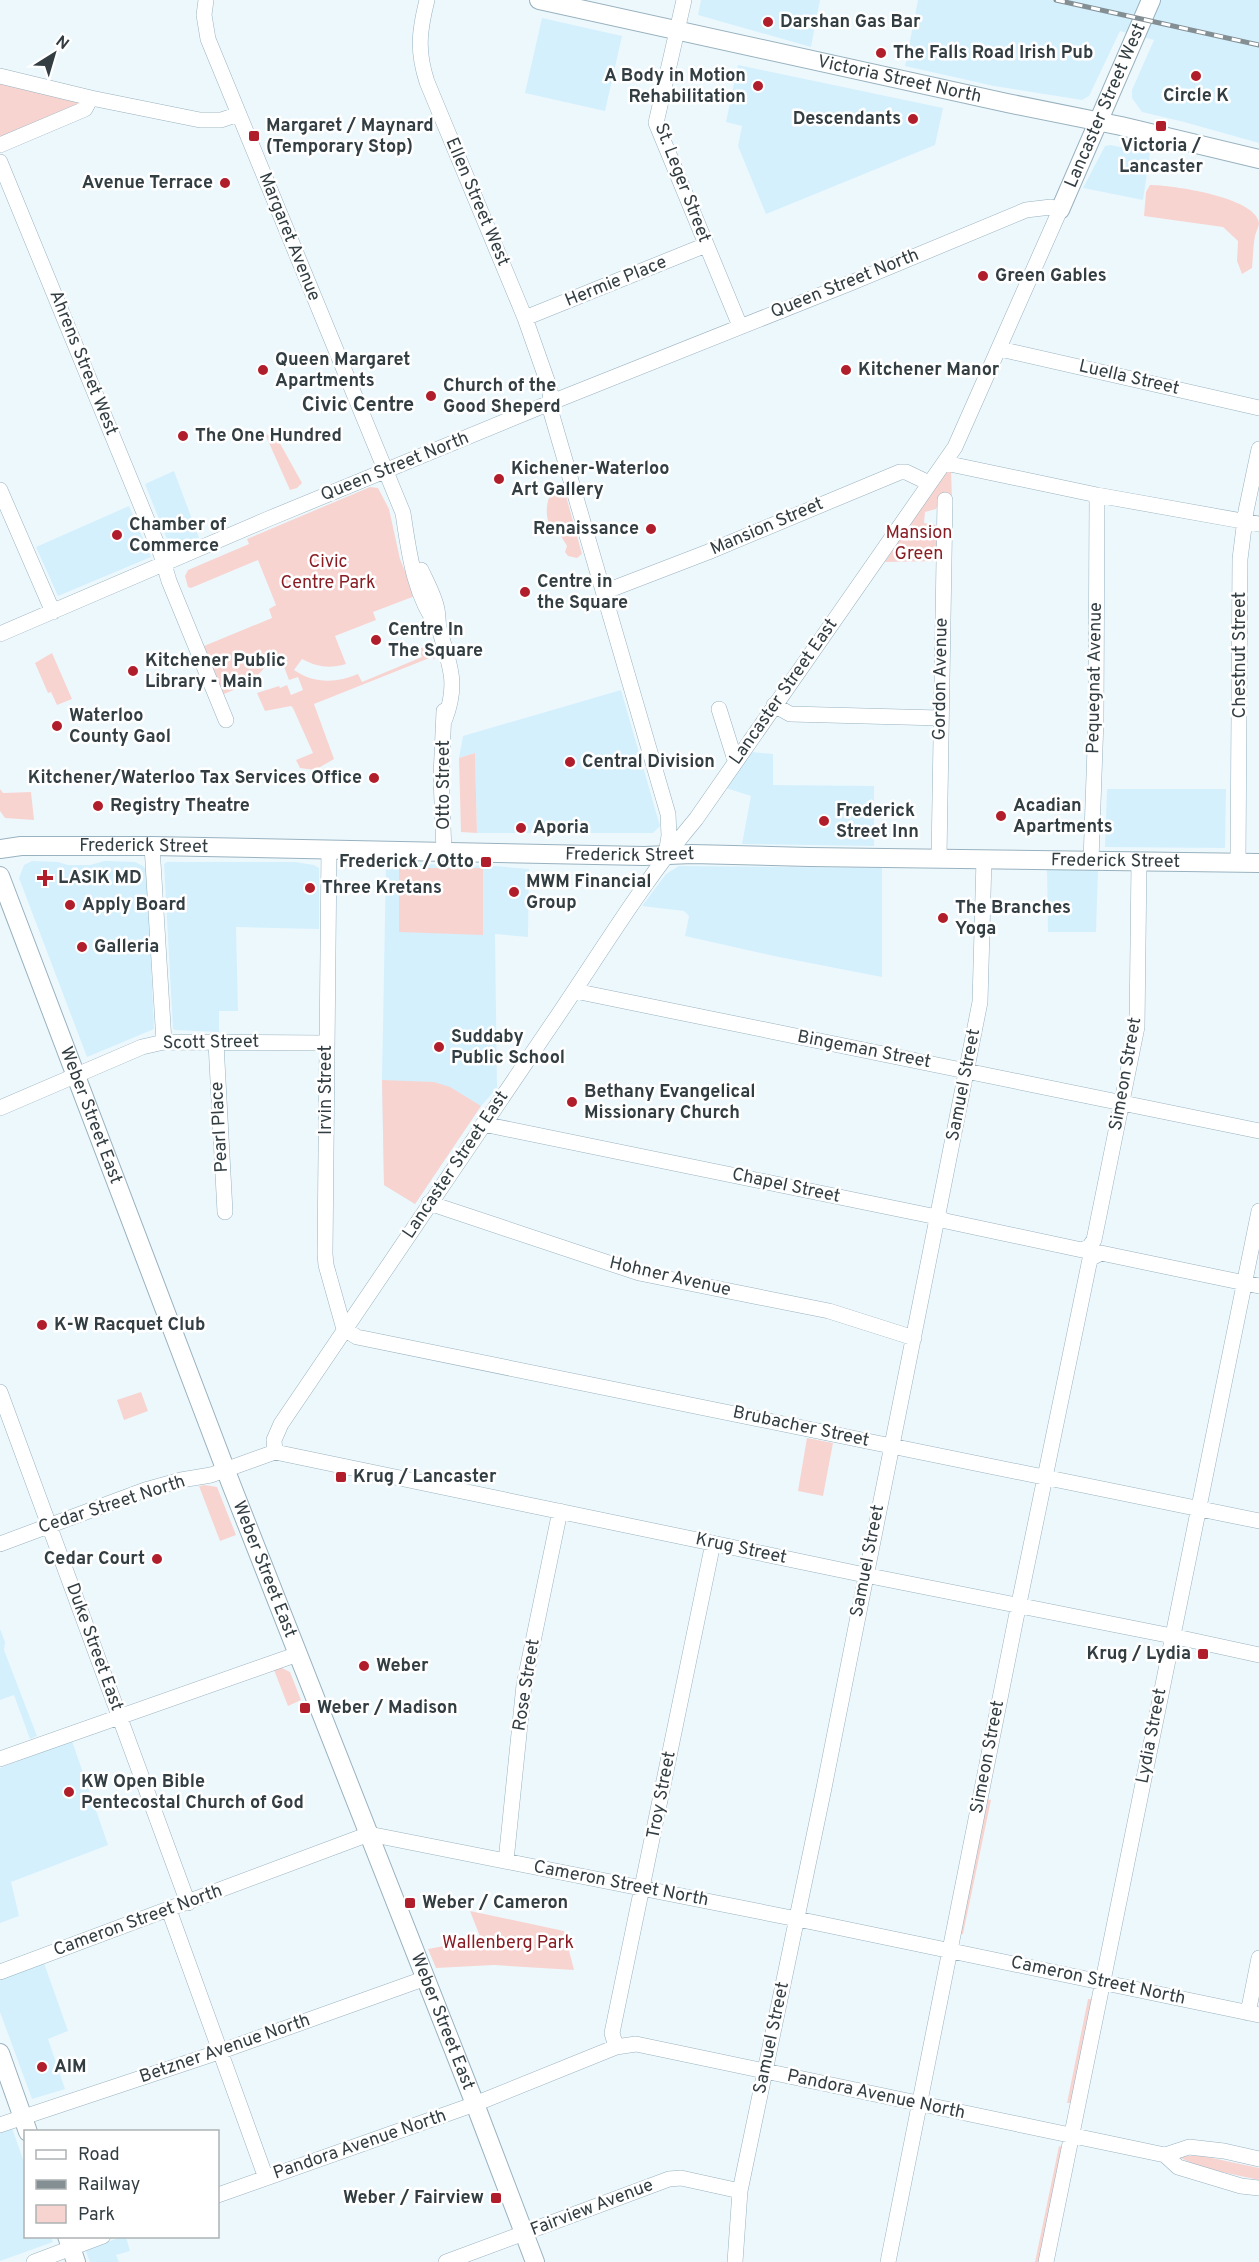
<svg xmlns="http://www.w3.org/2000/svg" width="1259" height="2262" viewBox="0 0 1259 2262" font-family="Overpass,sans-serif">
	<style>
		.built { fill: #d4f0fd }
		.green { fill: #f8d4d1 }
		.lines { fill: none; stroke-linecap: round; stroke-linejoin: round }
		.minor-casing { stroke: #99b2bf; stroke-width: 16 }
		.major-casing { stroke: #99b2bf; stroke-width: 20 }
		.minor { stroke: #fff; stroke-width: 15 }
		.major { stroke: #fff; stroke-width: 18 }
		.rail-casing { stroke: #848f94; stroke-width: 5 }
		.rail { stroke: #fff; stroke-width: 3; stroke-dasharray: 9; stroke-linecap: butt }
		.poi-dot { fill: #b01e2b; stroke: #fff; stroke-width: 2 }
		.labels { text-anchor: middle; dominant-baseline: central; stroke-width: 5; stroke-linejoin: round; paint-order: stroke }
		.poi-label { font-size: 18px; font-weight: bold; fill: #333e43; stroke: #fff; text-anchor: start }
		.street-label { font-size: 18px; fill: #333e43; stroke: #fff }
		.park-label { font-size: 18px; fill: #891d24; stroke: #fff }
		.neighbourhood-label { font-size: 20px; font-weight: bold; fill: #333e43; stroke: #fff }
	</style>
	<rect width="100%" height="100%" fill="#edf8fd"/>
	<path class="built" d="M 701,0 L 820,0 L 811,47 L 698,15 Z
		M 918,0 L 1259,0 L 1259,143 L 1184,122 L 1142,112 L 1132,98 L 1132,90 L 1154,40 L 1120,31 L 1089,96 L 1082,100 L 994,86 L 905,66 Z
		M 542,18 L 622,36 L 605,111 L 525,93 Z
		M 738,65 L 943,108 L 935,145 L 766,214 L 738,146 L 742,126 L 726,122 Z
		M 1110,145 L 1150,153 L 1143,200 L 1083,188 L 1105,146 Z
		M 174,471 L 199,538 L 171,549 L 145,484 Z
		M 129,506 L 151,557 L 58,596 L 36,547 Z
		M 621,690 L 660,826 L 653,833 L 477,833 L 475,753 L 459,758 L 463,736 Z
		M 752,752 L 773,754 L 773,785 L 874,786 L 874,846 L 742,844 L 751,796 L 726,788 Z
		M 1107,789 L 1226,789 L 1225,848 L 1105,847 Z
		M 32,861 L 58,862 L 68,865 L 90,865 L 105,861 L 135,862 L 143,866 L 147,871 L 154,1029 L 87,1057 L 19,878 L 24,865 Z
		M 167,862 L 295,862 L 314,865 L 319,868 L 319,929 L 236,927 L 238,1011 L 219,1011 L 219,1032 L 176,1030 L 173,1029 L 164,864 Z
		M 386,863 L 495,866 L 529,869 L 528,937 L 495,934 L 497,1088 L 481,1106 L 415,1204 L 384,1185 L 382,1080 Z
		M 679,866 L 882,868 L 882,977 L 779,957 L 685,936 L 689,916 L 684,911 L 642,906 L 666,874 Z
		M 1098,869 L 1096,932 L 1048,932 L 1047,870 Z
		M 0,1629 L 5,1642 L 4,1650 L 37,1736 L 30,1739 L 14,1695 L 0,1700 Z
		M 72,1741 L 108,1845 L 11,1882 L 19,1916 L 0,1923 L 0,1768 Z
		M 44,1963 L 68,2031 L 48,2039 L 65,2089 L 32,2099 L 0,2012 L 0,1979 Z
		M 12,2128 L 25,2165 L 26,2236 L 51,2237 L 53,2242 L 0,2261 L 0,2132 Z
		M 124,2236 L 126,2237 L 130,2251 L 116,2255 L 119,2262 L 90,2262 L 86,2252 L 88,2249 Z"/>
	<path class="green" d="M 0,82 L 81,103 L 0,139 Z
		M 1150,185 C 1171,185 1256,197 1259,223 C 1259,226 1256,232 1255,236 C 1253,247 1253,258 1252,268 L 1242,274 L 1237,261 L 1238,241 L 1223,227 L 1144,216 L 1146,192 Z
		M 265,434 L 277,438 L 302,483 L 297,488 L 290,490 Z
		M 951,470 L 952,498 L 938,504 L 936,509 L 925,512 L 924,523 L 936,525 L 938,530 L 937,561 L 885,562 L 919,507 L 947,471 Z
		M 557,485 L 563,485 L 582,554 L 577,558 L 568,556 L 565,552 L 567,546 L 556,528 L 551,527 C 543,516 547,493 557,485 Z
		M 370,487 L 378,488 L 389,509 L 400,559 L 415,596 L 373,612 L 376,620 L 335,636 L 346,664 C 329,669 317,667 302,659 L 294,670 C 314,684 337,683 358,674 L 362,682 L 422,657 L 419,649 L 431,644 L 435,660 L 432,657 L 314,704 L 334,759 L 315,770 L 300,768 L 296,760 L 313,753 L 293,708 L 291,706 L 265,711 L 257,693 L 279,686 L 280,688 L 287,685 L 291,695 L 303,690 L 298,677 L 289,680 L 283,664 L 280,661 L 265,667 L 252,682 L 224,694 L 204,646 L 272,618 L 269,609 L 276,605 L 258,560 L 191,588 L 188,587 L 185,576 L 188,570 L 249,544 L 247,539 Z
		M 52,653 L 72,699 L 57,705 L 51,692 L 48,693 L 35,663 Z
		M 475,753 L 477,833 L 461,832 L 459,758 Z
		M 0,789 L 3,793 L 31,792 L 34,820 L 5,818 L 0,811 Z
		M 399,868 L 483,868 L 483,935 L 399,932 Z
		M 382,1080 L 434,1082 L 450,1087 L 481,1106 L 415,1204 L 384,1185 Z
		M 141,1392 L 148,1411 L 124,1420 L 117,1400 Z
		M 807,1438 L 833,1443 L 823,1496 L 798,1491 Z
		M 205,1485 L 217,1487 L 236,1535 L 220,1541 L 199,1486 Z
		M 280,1667 L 290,1672 L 301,1700 L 288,1706 L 274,1670 Z
		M 987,1799 L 991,1800 L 963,1934 L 959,1935 Z
		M 470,1911 L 564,1931 L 574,1970 L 494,1965 L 436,1968 L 428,1949 L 481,1939 Z
		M 1088,1999 L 1094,1999 L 1072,2103 L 1067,2103 Z
		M 1059,2146 L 1063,2147 L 1040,2262 L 1035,2262 Z
		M 1198,2155 L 1259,2168 L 1259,2180 L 1199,2167 L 1179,2157 Z"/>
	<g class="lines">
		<g class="minor-casing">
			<path id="minor" d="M 206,0 L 204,15 L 208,39 L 403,513 C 409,553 414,596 439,628
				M 427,0 C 419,32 417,51 427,82 L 525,318 L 550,389 L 551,412 L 668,814 L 669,836 L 666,854
				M 684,0 L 656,123 L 740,326
				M 0,76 L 91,98 L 200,120 L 221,120 L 239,114
				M 0,145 L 85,109 L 91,98
				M 0,162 L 161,554 L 169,581 L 226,720
				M 525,318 L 706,245
				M 1000,349 L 1259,408
				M 945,463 L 1097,495 L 1259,524
				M 0,490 L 53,612
				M 421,570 C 427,583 434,595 437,609 C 438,615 438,622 439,628 C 449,664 459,682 445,719
				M 604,592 L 708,552 L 900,472 L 906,472 L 929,483
				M 0,634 L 268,519 L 552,402 L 853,282 L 1026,210 L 1051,207 L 1060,210 L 955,447 L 696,819 C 641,884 598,957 550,1027 C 460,1159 370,1291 281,1424 L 274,1440 L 275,1452
				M 774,705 L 790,714 L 940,718
				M 719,709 L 735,760
				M 444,711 L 441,777 L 444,852
				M 152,846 L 164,1042
				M 329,849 L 325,1254 L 326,1265 L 344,1329
				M 939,858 L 945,500
				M 1091,861 L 1096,719 L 1097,495
				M 1238,863 L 1240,559 L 1246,511 L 1259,449
				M 575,991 L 1259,1131
				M 216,1043 L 225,1212
				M 0,1108 L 142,1047 L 164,1042 L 326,1043
				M 483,1124 L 937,1217 L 946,1221 L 1082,1250 L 1089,1247 L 1094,1240 L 1137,1027 L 1139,862
				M 429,1203 L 639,1273 L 829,1311 L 914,1338
				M 344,1329 L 357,1337 L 1259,1521
				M 0,1392 L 188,1903
				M 0,1544 L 145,1490 L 181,1480 L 211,1475 L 275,1452 L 865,1575 L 1172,1636 L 1259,1655
				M 0,1759 L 298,1654
				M 506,1861 L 524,1685 L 560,1511
				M 169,1910 L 266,2178
				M 0,1972 L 369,1834 L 812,1922 L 1259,2015
				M 1248,2013 L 1259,1958
				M 616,2047 L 612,2033 L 713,1543
				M 0,2125 L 222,2051 L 426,1978
				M 1165,2155 L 1189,2147 L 1224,2151 L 1259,2159
				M 218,2195 L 475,2104 L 616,2047 L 636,2044 L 1165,2155 L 1178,2167 L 1241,2186 L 1259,2188
				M 34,2262 L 103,2236
				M 446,2262 L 669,2179 L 681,2178 L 740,2191
				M 735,2262 L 740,2191 L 824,1788 L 980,1002 L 984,859
				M 888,2262 L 1016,1618 L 1090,1259 L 1101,1253 L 1259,1286
				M 1046,2262 L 1259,1211"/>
		</g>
		<g class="major-casing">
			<g id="major">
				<path id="s1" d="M 539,0 L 1007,103 L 1121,126 L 1259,159"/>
				<path id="s2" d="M 1060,210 L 1151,0"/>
				<path id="s3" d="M 0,849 L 21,846 L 152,846 L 644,856 L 692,854 L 809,857 L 1259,863"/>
				<path id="s4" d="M 0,876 L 231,1484 L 475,2104 L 535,2262"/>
				<path d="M 0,2053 L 28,2132"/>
				<path d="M 67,2236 L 76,2262"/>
			</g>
		</g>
		<use href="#minor" class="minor"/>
		<use href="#major" class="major"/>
		<g class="rail-casing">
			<path id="rail" d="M 1056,0 L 1259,45"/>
		</g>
		<use href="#rail" class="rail"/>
	</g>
	<g class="poi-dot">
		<circle cx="768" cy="22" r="6"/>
		<circle cx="881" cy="53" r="6"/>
		<circle cx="1196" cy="76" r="6"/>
		<circle cx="758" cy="86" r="6"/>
		<circle cx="913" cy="119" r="6"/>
		<rect x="1155" y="120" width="12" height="12" rx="3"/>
		<rect x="248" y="130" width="12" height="12" rx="3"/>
		<circle cx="225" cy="183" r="6"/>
		<circle cx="983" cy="276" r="6"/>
		<circle cx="263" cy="370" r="6"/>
		<circle cx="846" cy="370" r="6"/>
		<circle cx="431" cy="396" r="6"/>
		<circle cx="183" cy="436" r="6"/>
		<circle cx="499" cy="479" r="6"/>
		<circle cx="651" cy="529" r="6"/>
		<circle cx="117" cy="535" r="6"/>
		<circle cx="525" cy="592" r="6"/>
		<circle cx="376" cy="640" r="6"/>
		<circle cx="133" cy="671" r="6"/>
		<circle cx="57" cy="726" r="6"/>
		<circle cx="570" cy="762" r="6"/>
		<circle cx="374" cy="778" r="6"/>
		<circle cx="98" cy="806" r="6"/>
		<circle cx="1001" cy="816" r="6"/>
		<circle cx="824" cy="821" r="6"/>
		<circle cx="521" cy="828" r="6"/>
		<rect x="480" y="856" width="12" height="12" rx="3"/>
		<path d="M42 869h6v6h6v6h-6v6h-6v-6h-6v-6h6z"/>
		<circle cx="310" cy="888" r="6"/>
		<circle cx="514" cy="892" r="6"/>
		<circle cx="70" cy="905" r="6"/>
		<circle cx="943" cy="918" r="6"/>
		<circle cx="82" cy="947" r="6"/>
		<circle cx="439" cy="1047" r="6"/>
		<circle cx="572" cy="1102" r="6"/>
		<circle cx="42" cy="1325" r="6"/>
		<rect x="335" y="1471" width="12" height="12" rx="3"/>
		<circle cx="157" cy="1559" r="6"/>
		<rect x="1197" y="1648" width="12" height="12" rx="3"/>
		<circle cx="364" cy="1666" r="6"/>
		<rect x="299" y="1702" width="12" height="12" rx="3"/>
		<circle cx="69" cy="1792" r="6"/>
		<rect x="404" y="1897" width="12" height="12" rx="3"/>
		<circle cx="42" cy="2067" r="6"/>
		<rect x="490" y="2192" width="12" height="12" rx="3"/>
	</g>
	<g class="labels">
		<g class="poi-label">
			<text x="780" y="22">Darshan Gas Bar</text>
			<text x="893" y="53">The Falls Road Irish Pub</text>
			<text x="746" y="76" text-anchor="end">A Body in Motion<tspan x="746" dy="21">Rehabilitation</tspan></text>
			<text x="1196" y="96" text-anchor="middle">Circle K</text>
			<text x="901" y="119" text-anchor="end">Descendants</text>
			<text x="266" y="126">Margaret / Maynard<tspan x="266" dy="21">(Temporary Stop)</tspan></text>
			<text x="1161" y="146" text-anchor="middle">Victoria /<tspan x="1161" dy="21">Lancaster</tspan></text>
			<text x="213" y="183" text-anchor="end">Avenue Terrace</text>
			<text x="995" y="276">Green Gables</text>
			<text x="275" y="360">Queen Margaret<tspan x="275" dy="21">Apartments</tspan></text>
			<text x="858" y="370">Kitchener Manor</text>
			<text x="443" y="386">Church of the<tspan x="443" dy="21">Good Sheperd</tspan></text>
			<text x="195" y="436">The One Hundred</text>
			<text x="511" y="469">Kichener-Waterloo<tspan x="511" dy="21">Art Gallery</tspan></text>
			<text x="129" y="525">Chamber of<tspan x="129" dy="21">Commerce</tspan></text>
			<text x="639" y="529" text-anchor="end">Renaissance</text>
			<text x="537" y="582">Centre in<tspan x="537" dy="21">the Square</tspan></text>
			<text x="388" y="630">Centre In<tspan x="388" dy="21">The Square</tspan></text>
			<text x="145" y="661">Kitchener Public<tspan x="145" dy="21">Library - Main</tspan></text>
			<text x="69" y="716">Waterloo<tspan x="69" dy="21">County Gaol</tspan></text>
			<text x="582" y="762">Central Division</text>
			<text x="362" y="778" text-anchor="end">Kitchener/Waterloo Tax Services Office</text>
			<text x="110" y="806">Registry Theatre</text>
			<text x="1013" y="806">Acadian<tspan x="1013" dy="21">Apartments</tspan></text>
			<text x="836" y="811">Frederick<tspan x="836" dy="21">Street Inn</tspan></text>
			<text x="533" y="828">Aporia</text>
			<text x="474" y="862" text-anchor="end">Frederick / Otto</text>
			<text x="58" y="878">LASIK MD</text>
			<text x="526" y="882">MWM Financial<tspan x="526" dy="21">Group</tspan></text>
			<text x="322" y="888">Three Kretans</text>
			<text x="82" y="905">Apply Board</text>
			<text x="955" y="908">The Branches<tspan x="955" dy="21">Yoga</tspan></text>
			<text x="94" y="947">Galleria</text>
			<text x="451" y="1037">Suddaby<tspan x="451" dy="21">Public School</tspan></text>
			<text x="584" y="1092">Bethany Evangelical<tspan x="584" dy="21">Missionary Church</tspan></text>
			<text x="54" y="1325">K-W Racquet Club</text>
			<text x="353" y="1477">Krug / Lancaster</text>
			<text x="145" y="1559" text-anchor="end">Cedar Court</text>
			<text x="1191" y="1654" text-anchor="end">Krug / Lydia</text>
			<text x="376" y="1666">Weber</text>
			<text x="317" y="1708">Weber / Madison</text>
			<text x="81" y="1782">KW Open Bible<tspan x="81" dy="21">Pentecostal Church of God</tspan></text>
			<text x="422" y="1903">Weber / Cameron</text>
			<text x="54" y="2067">AIM</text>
			<text x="484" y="2198" text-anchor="end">Weber / Fairview</text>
		</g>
		<g class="street-label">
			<text stroke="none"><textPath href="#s1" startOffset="369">Victoria Street North</textPath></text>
			<text stroke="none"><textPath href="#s2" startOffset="114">Lancaster Street West</textPath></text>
			<text transform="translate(682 183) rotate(69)">St. Leger Street</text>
			<text transform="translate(477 202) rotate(67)">Ellen Street West</text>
			<text transform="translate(289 237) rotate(68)">Margaret Avenue</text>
			<text transform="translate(616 282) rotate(-22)">Hermie Place</text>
			<text transform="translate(845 284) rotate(-22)">Queen Street North</text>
			<text transform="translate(83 363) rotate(68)">Ahrens Street West</text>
			<text transform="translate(1129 378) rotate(13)">Luella Street</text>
			<text transform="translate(395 467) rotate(-22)">Queen Street North</text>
			<text transform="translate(767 527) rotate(-23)">Mansion Street</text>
			<text transform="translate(1240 655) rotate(-90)">Chestnut Street</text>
			<text transform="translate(1095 678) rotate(-89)">Pequegnat Avenue</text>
			<text transform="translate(941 679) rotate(-89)">Gordon Avenue</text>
			<text transform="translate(784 692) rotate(-55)">Lancaster Street East</text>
			<text transform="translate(444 785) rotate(-90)">Otto Street</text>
			<text stroke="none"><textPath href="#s3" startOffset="144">Frederick Street</textPath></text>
			<text stroke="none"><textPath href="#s3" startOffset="630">Frederick Street</textPath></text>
			<text stroke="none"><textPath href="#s3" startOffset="1116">Frederick Street</textPath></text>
			<text transform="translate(211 1043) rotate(-1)">Scott Street</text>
			<text transform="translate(864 1050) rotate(11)">Bingeman Street</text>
			<text transform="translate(1126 1074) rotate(-80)">Simeon Street</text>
			<text transform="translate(964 1085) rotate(-79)">Samuel Street</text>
			<text transform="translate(326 1090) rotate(-90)">Irvin Street</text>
			<text stroke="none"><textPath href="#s4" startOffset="256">Weber Street East</textPath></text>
			<text transform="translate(220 1127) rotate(-93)">Pearl Place</text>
			<text transform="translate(456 1165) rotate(-56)">Lancaster Street East</text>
			<text transform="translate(786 1186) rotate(12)">Chapel Street</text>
			<text transform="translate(670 1277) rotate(13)">Hohner Avenue</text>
			<text transform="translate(801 1427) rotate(12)">Brubacher Street</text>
			<text transform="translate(112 1505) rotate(-18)">Cedar Street North</text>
			<text transform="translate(741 1549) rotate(12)">Krug Street</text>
			<text transform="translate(868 1561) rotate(-79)">Samuel Street</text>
			<text stroke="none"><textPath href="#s4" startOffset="742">Weber Street East</textPath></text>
			<text transform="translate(94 1647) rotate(70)">Duke Street East</text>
			<text transform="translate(527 1685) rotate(-81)">Rose Street</text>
			<text transform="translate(1152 1736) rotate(-79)">Lydia Street</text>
			<text transform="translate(988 1757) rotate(-79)">Simeon Street</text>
			<text transform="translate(662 1795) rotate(-79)">Troy Street</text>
			<text transform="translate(621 1884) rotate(11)">Cameron Street North</text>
			<text transform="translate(138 1921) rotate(-20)">Cameron Street North</text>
			<text transform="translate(1098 1981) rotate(12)">Cameron Street North</text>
			<text stroke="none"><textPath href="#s4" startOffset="1228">Weber Street East</textPath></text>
			<text transform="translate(772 2038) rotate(-78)">Samuel Street</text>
			<text transform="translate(225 2049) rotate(-19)">Betzner Avenue North</text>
			<text transform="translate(876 2095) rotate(12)">Pandora Avenue North</text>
			<text transform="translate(360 2145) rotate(-19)">Pandora Avenue North</text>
			<text transform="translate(592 2208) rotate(-21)">Fairview Avenue</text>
		</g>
		<g class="park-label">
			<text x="919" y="533">Mansion<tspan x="919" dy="21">Green</tspan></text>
			<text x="328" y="562">Civic<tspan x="328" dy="21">Centre Park</tspan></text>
			<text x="508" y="1943">Wallenberg Park</text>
		</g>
		<g class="neighbourhood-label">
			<text x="358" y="406">Civic Centre</text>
		</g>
	</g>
	<rect x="24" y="2130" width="195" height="108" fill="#ffffff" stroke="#adb2b4" stroke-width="1.5"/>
	<rect x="36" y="2150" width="30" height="9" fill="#ffffff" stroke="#adb2b4" stroke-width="1.5"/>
	<text x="78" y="2160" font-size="18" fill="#333e43">Road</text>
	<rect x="36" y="2180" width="30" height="9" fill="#848f94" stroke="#adb2b4" stroke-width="1.5"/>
	<text x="78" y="2190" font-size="18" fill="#333e43">Railway</text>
	<rect x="36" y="2205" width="30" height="18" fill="#f8d4d1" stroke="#adb2b4" stroke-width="1.5"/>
	<text x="78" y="2220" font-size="18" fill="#333e43">Park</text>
	<g transform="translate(54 54) rotate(37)" stroke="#ffffff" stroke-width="4.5" paint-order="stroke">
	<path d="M0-4.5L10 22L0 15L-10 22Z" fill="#333e43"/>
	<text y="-9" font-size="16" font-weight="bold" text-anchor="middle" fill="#333e43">N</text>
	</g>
</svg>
